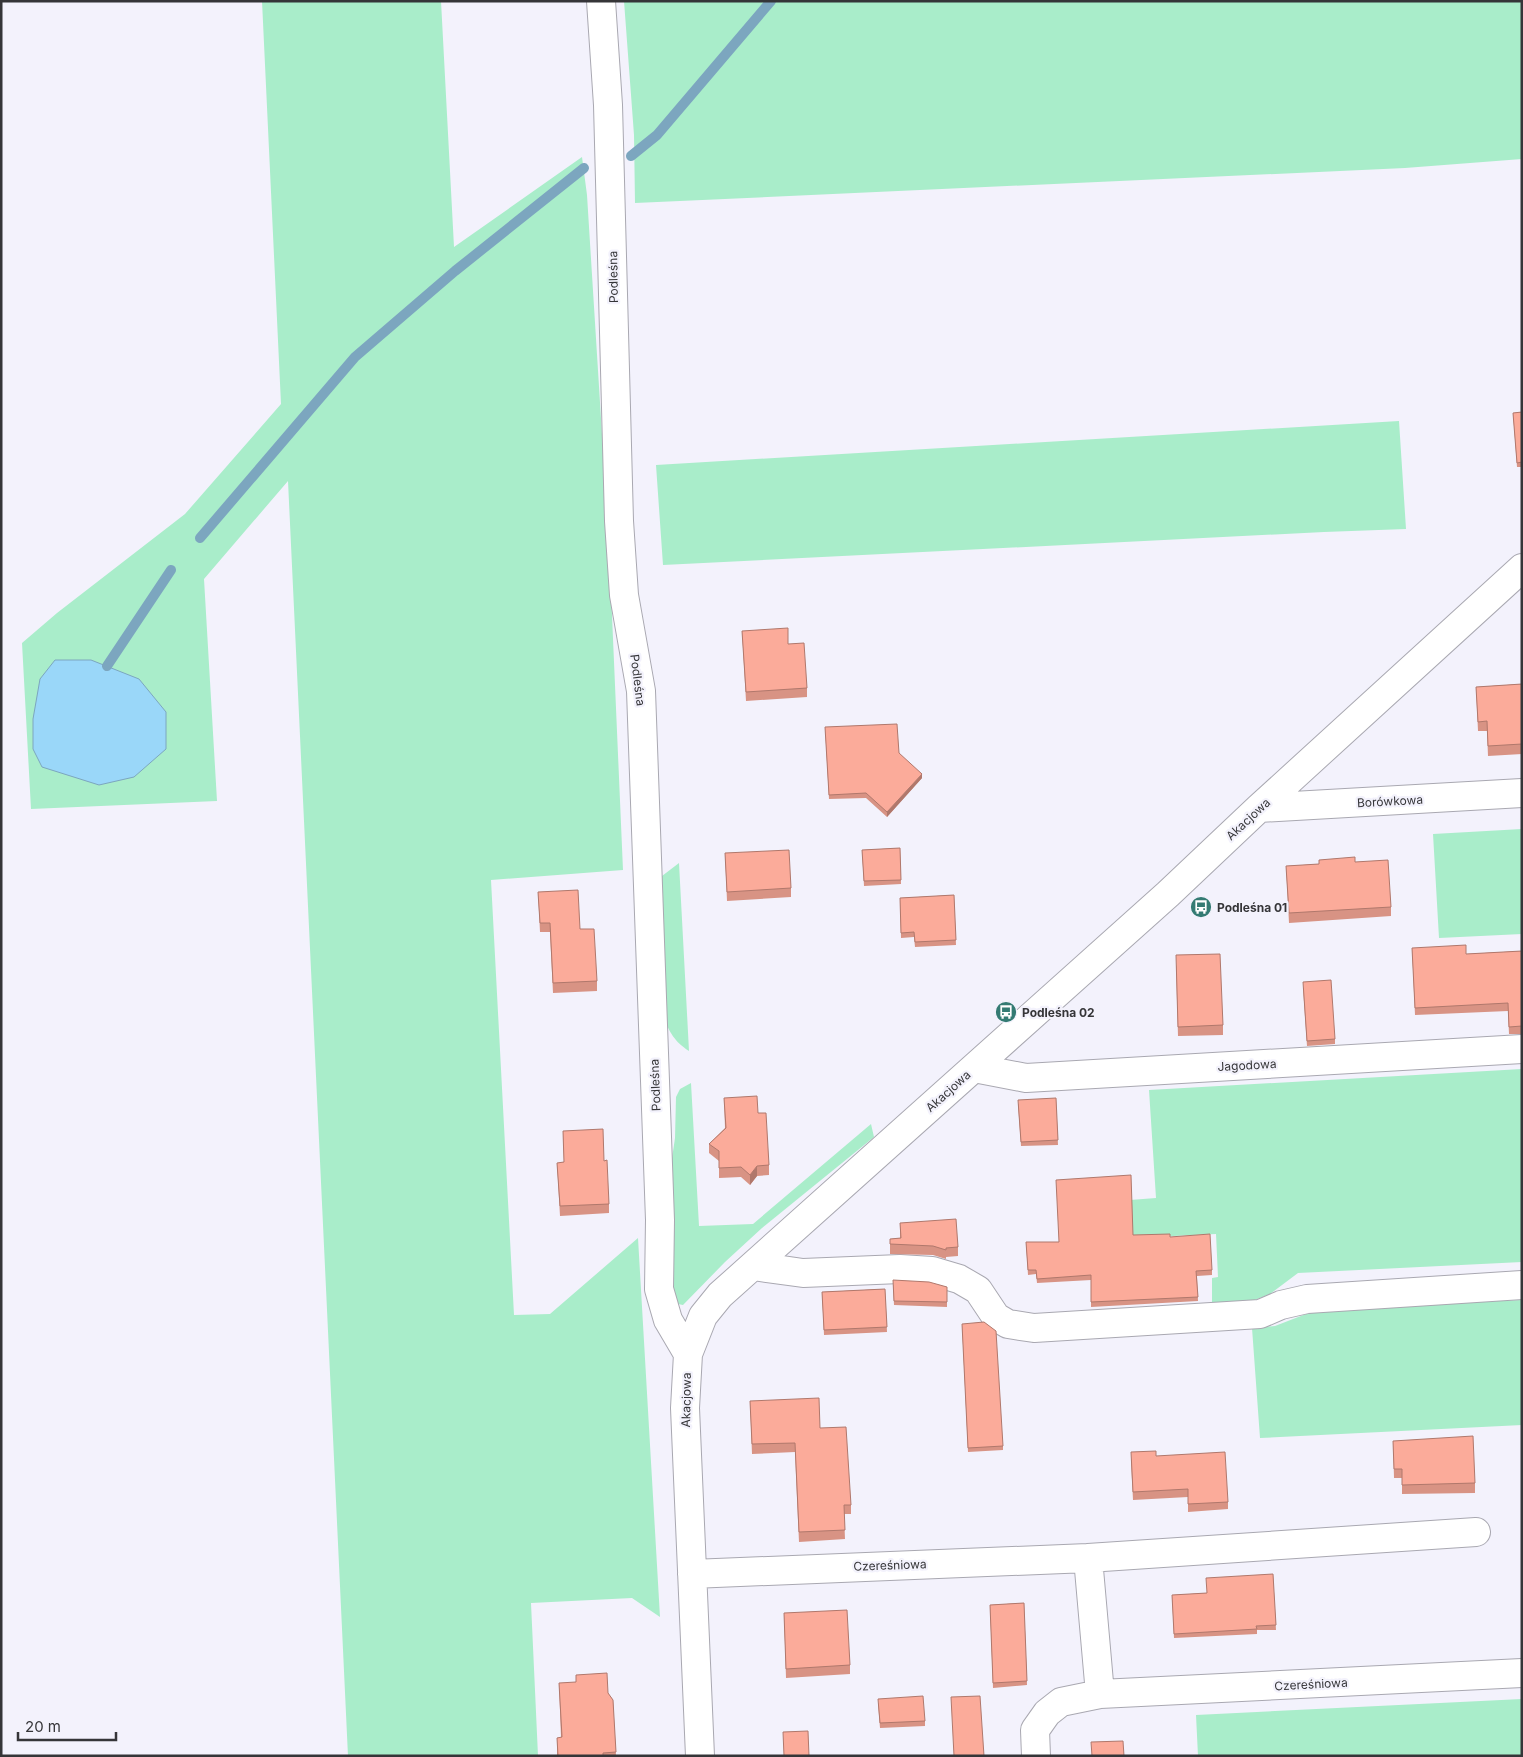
<svg xmlns="http://www.w3.org/2000/svg" width="1523" height="1757" viewBox="0 0 1523 1757" font-family="Inter,sans-serif">
	<style>
		.green { fill: #a9edca }
		.water { fill: #9ad7f9; stroke: #7ca6bf }
		.lines { fill: none; stroke-linecap: round; stroke-linejoin: round }
		.stream { stroke: #7ca6bf; stroke-width: 10 }
		.minor-casing { stroke: #a9a8b1; stroke-width: 30 }
		.minor { stroke: #fff; stroke-width: 28 }
		.wall { fill: #d89384 }
		.shaded-wall { fill: #b0786c }
		.building { fill: #fbab9a; stroke: #b0786c }
		.labels { text-anchor: middle; dominant-baseline: central; stroke-width: 4.5; stroke-linejoin: round; paint-order: stroke }
		.street-label { font-size: 12px; fill: #353538; stroke: #f3f2fc }
		.poi-label { font-size: 12px; font-weight: bold; fill: #353538; stroke: #f3f2fc; text-anchor: start }
	</style>
	<rect width="100%" height="100%" fill="#f3f2fc"/>
	<path class="green" d="M 262,1 L 441,1 L 454,247 L 582,157 L 587,195 L 609,546 L 623,870 L 491,880 L 514,1315 L 550,1314 L 638,1238 L 660,1617 L 632,1598 L 531,1603 L 538,1756 L 348,1756 L 288,481 L 204,579 L 217,801 L 31,809 L 22,643 L 57,613 L 185,514 L 281,404 Z
		M 624,1 L 1522,1 L 1522,159 L 1405,168 L 635,203 L 634,135 Z
		M 1399,421 L 1406,529 L 1324,532 L 663,565 L 656,465 Z
		M 1522,829 L 1522,934 L 1439,938 L 1433,834 Z
		M 679,863 L 689,1051 C 674,1041 670,1033 663,1016 L 659,894 L 662,876 Z
		M 1522,1069 L 1522,1262 L 1298,1273 L 1270,1294 L 1252,1301 L 1212,1306 L 1212,1278 L 1218,1277 L 1216,1234 L 1130,1238 L 1130,1200 L 1156,1198 L 1149,1090 Z
		M 691,1083 L 699,1226 L 753,1224 L 871,1124 L 874,1137 L 762,1228 L 725,1262 L 683,1305 L 678,1304 L 672,1289 L 670,1172 L 675,1138 L 676,1097 L 680,1089 Z
		M 1522,1300 L 1522,1425 L 1260,1438 L 1252,1328 L 1275,1326 L 1319,1309 Z
		M 1522,1699 L 1522,1756 L 1198,1756 L 1196,1715 Z"/>
	<path class="water" d="M 55,660 L 91,660 L 139,679 L 166,712 L 166,749 L 134,777 L 99,785 L 42,767 L 33,749 L 33,719 L 40,679 Z"/>
	<g class="lines">
		<path class="stream" d="M 631,156 L 657,135 L 771,1
			M 200,538 L 355,357 L 455,271 L 584,168
			M 107,666 L 171,570"/>
		<g class="minor-casing">
			<path id="minor" d="M 601,1 L 608,105 L 619,521 L 624,595 L 641,691 L 660,1220 L 659,1289 L 668,1320 L 688,1354
				M 1259,808 L 1522,793
				M 974,1068 L 1026,1078 L 1522,1049
				M 753,1266 L 803,1273 L 900,1269 L 932,1271 L 959,1279 L 978,1290 L 996,1317 L 1008,1324 L 1034,1328 L 1260,1314 L 1281,1305 L 1307,1299 L 1522,1285
				M 1088,1558 L 1476,1532
				M 692,1574 L 1088,1558 L 1100,1694 L 1522,1673
				M 700,1756 L 685,1408 L 688,1354 L 703,1316 L 720,1295 L 1168,894 L 1259,808 L 1522,568
				M 1036,1756 L 1035,1730 L 1047,1713 L 1061,1702 L 1100,1694"/>
		</g>
		<use href="#minor" class="minor"/>
	</g>
	<path class="wall" d="M 1522,412 L 1522,467 L 1517,467 L 1513,413 Z
		M 742,631 L 788,644 L 807,688 L 807,697 L 746,701 Z
		M 1522,684 L 1522,754 L 1488,756 L 1487,731 L 1478,731 L 1476,687 Z
		M 825,727 L 922,778 L 887,817 L 866,798 L 829,799 Z
		M 900,848 L 901,884 L 864,886 L 862,850 Z
		M 725,853 L 791,888 L 791,897 L 727,901 Z
		M 1355,862 L 1391,907 L 1391,916 L 1289,923 L 1286,866 Z
		M 538,892 L 580,929 L 597,981 L 597,991 L 553,993 L 550,932 L 540,932 Z
		M 954,895 L 956,945 L 915,947 L 914,937 L 901,938 L 900,898 Z
		M 1412,948 L 1466,954 L 1522,951 L 1522,1034 L 1509,1034 L 1508,1011 L 1415,1015 Z
		M 1176,965 L 1223,1025 L 1223,1035 L 1178,1036 Z
		M 1303,987 L 1335,1039 L 1335,1044 L 1307,1046 Z
		M 724,1098 L 758,1113 L 769,1165 L 769,1175 L 757,1176 L 750,1185 L 741,1177 L 719,1178 L 719,1161 L 709,1153 L 709,1144 L 725,1128 Z
		M 1056,1098 L 1058,1145 L 1021,1146 L 1018,1104 Z
		M 563,1131 L 604,1161 L 609,1204 L 609,1213 L 560,1216 L 557,1163 L 564,1162 Z
		M 900,1223 L 958,1247 L 958,1256 L 946,1257 L 946,1259 L 933,1255 L 890,1254 L 890,1239 L 900,1238 Z
		M 1133,1235 L 1170,1237 L 1212,1270 L 1212,1275 L 1197,1276 L 1198,1301 L 1091,1307 L 1091,1280 L 1037,1283 L 1036,1274 L 1028,1275 L 1026,1242 L 1059,1242 Z
		M 893,1285 L 947,1287 L 947,1307 L 894,1305 Z
		M 885,1289 L 887,1332 L 824,1335 L 822,1292 Z
		M 962,1324 L 1003,1446 L 1003,1450 L 968,1452 Z
		M 750,1401 L 820,1428 L 851,1505 L 851,1514 L 844,1514 L 845,1539 L 799,1542 L 795,1452 L 752,1454 Z
		M 1393,1441 L 1475,1483 L 1475,1493 L 1402,1494 L 1402,1478 L 1394,1478 Z
		M 1156,1456 L 1228,1502 L 1228,1509 L 1188,1512 L 1188,1497 L 1133,1500 L 1131,1460 Z
		M 1273,1574 L 1276,1630 L 1257,1630 L 1257,1634 L 1174,1638 L 1172,1595 L 1207,1593 Z
		M 1024,1603 L 1027,1685 L 993,1688 L 990,1605 Z
		M 784,1613 L 850,1665 L 850,1674 L 786,1678 Z
		M 559,1683 L 608,1693 L 613,1700 L 616,1756 L 557,1756 L 557,1738 L 561,1737 Z
		M 878,1703 L 925,1721 L 925,1726 L 880,1728 Z"/>
	<path class="shaded-wall" d="M 922,774 L 922,778 L 887,817 L 887,812 Z
		M 757,1166 L 757,1176 L 750,1185 L 750,1175 Z"/>
	<path class="building" d="M 1522,412 L 1522,462 L 1517,463 L 1513,413 Z
		M 788,628 L 788,644 L 804,643 L 807,688 L 746,692 L 742,631 Z
		M 1522,684 L 1522,744 L 1488,746 L 1487,721 L 1478,722 L 1476,687 Z
		M 897,724 L 899,753 L 922,774 L 887,812 L 866,793 L 829,795 L 825,727 Z
		M 900,848 L 901,880 L 864,881 L 862,850 Z
		M 789,850 L 791,888 L 727,892 L 725,853 Z
		M 1355,857 L 1355,862 L 1388,860 L 1391,907 L 1289,913 L 1286,866 L 1319,864 L 1319,860 Z
		M 578,890 L 580,929 L 594,929 L 597,981 L 553,983 L 550,923 L 540,923 L 538,892 Z
		M 954,895 L 956,940 L 915,942 L 914,932 L 901,933 L 900,898 Z
		M 1466,945 L 1466,954 L 1522,951 L 1522,1026 L 1509,1027 L 1508,1003 L 1415,1008 L 1412,948 Z
		M 1220,954 L 1223,1025 L 1178,1027 L 1176,955 Z
		M 1331,980 L 1335,1039 L 1307,1041 L 1303,982 Z
		M 757,1096 L 758,1113 L 766,1113 L 769,1165 L 757,1166 L 750,1175 L 741,1167 L 719,1168 L 719,1151 L 709,1144 L 726,1128 L 724,1098 Z
		M 1056,1098 L 1058,1140 L 1021,1142 L 1018,1100 Z
		M 603,1129 L 604,1161 L 607,1160 L 609,1204 L 560,1206 L 557,1163 L 564,1162 L 563,1131 Z
		M 1131,1175 L 1133,1235 L 1170,1234 L 1170,1237 L 1210,1234 L 1212,1270 L 1196,1271 L 1198,1297 L 1091,1302 L 1091,1275 L 1037,1279 L 1036,1270 L 1028,1270 L 1026,1242 L 1059,1242 L 1056,1180 Z
		M 956,1219 L 958,1247 L 946,1248 L 946,1250 L 933,1246 L 890,1244 L 890,1239 L 901,1238 L 900,1223 Z
		M 893,1280 L 929,1282 L 947,1287 L 947,1302 L 894,1301 Z
		M 885,1289 L 887,1327 L 824,1330 L 822,1292 Z
		M 984,1322 L 996,1331 L 1003,1446 L 968,1448 L 962,1324 Z
		M 819,1398 L 820,1428 L 846,1427 L 851,1505 L 844,1505 L 845,1530 L 799,1532 L 795,1443 L 752,1444 L 750,1401 Z
		M 1473,1436 L 1475,1483 L 1402,1485 L 1402,1469 L 1394,1469 L 1393,1441 Z
		M 1156,1451 L 1156,1456 L 1225,1452 L 1228,1502 L 1188,1504 L 1188,1489 L 1133,1492 L 1131,1452 Z
		M 1273,1574 L 1276,1625 L 1256,1626 L 1257,1629 L 1174,1634 L 1172,1595 L 1207,1593 L 1206,1578 Z
		M 1024,1603 L 1027,1681 L 993,1683 L 990,1605 Z
		M 847,1610 L 850,1665 L 786,1669 L 784,1613 Z
		M 607,1673 L 608,1693 L 613,1700 L 616,1752 L 603,1753 L 603,1756 L 558,1756 L 557,1738 L 562,1737 L 559,1683 L 576,1682 L 576,1675 Z
		M 923,1696 L 925,1721 L 880,1723 L 878,1699 Z
		M 980,1696 L 984,1756 L 954,1756 L 951,1697 Z
		M 808,1731 L 809,1756 L 784,1756 L 783,1732 Z
		M 1123,1741 L 1124,1756 L 1092,1756 L 1091,1742 Z"/>
	<defs>
		<g id="bus-disc" transform="scale(1.125)"><circle r="9.5" fill="#347b73" stroke="#f3f2fc"/><path d="M-5-6H5V4H4V6H2V4H-2V6H-4V4H-5ZM-3.5-4V0h7V-4ZM-3.5 1.2v1.5H-2V1.2ZM2 1.2v1.5H3.5V1.2Z" fill="#fff"/></g>
	</defs>
	<g fill-rule="evenodd">
		<use href="#bus-disc" x="1201" y="907"/>
		<use href="#bus-disc" x="1006" y="1012"/>
	</g>
	<g class="labels">
		<g class="street-label">
			<text transform="translate(613 277) rotate(-91)">Podleśna</text>
			<text transform="translate(638 680) rotate(83)">Podleśna</text>
			<text transform="translate(1390 801) rotate(-3)">Borówkowa</text>
			<text transform="translate(1248 819) rotate(-43)">Akacjowa</text>
			<text transform="translate(1247 1065) rotate(-3)">Jagodowa</text>
			<text transform="translate(655 1085) rotate(-92)">Podleśna</text>
			<text transform="translate(948 1091) rotate(-42)">Akacjowa</text>
			<text transform="translate(686 1400) rotate(-89)">Akacjowa</text>
			<text transform="translate(890 1565) rotate(-2)">Czereśniowa</text>
			<text transform="translate(1311 1684) rotate(-3)">Czereśniowa</text>
		</g>
		<g class="poi-label">
			<text x="1217" y="907">Podleśna 01</text>
			<text x="1022" y="1012">Podleśna 02</text>
		</g>
	</g>
	<rect width="1523" height="1757" fill="none" stroke="#353538" stroke-width="5"/>
	<path d="M18 1732v8h98v-8" fill="none" stroke="#353538" stroke-width="2.5"/>
	<text x="25" y="1732" font-size="15" fill="#353538" stroke="#f3f2fc" stroke-width="4" paint-order="stroke">20 m</text>
</svg>
